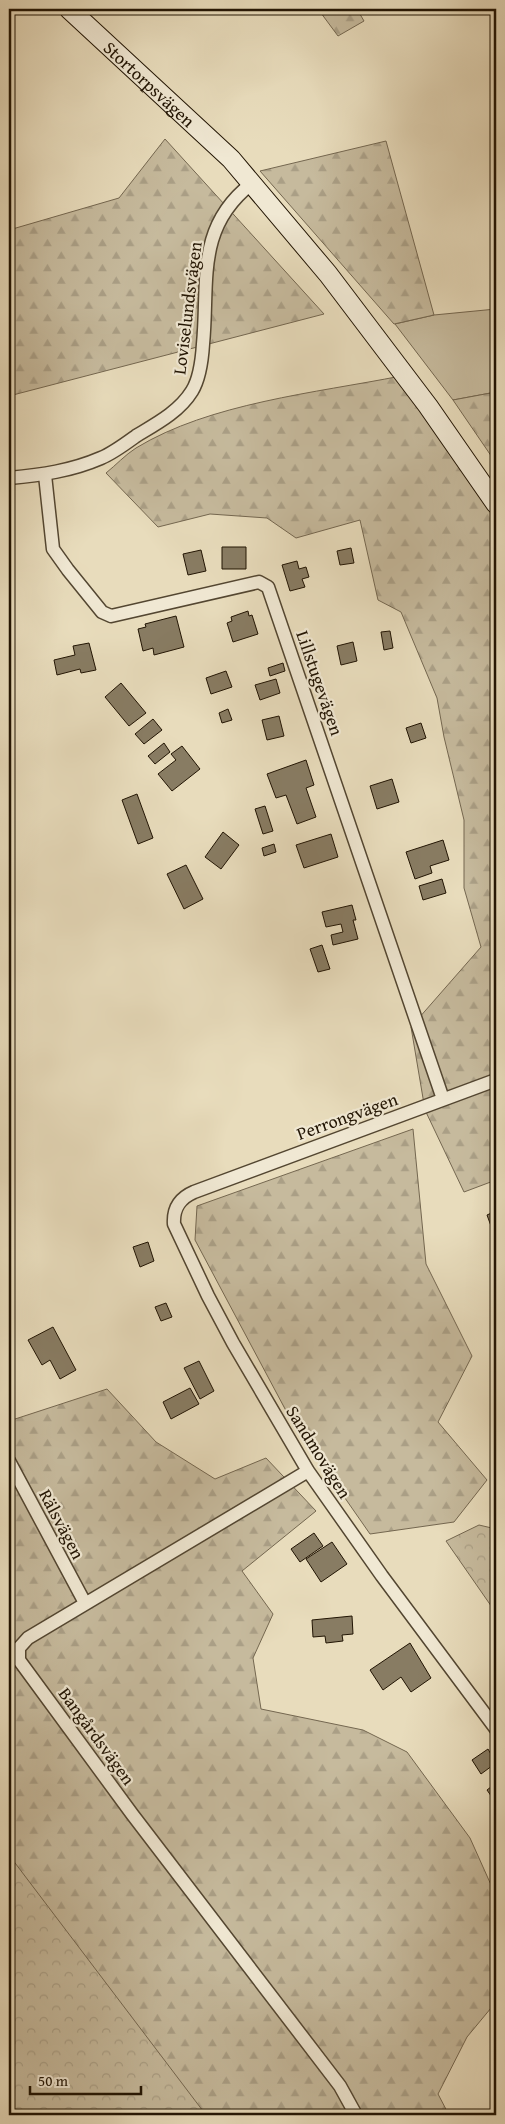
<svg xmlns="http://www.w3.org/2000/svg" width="505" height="2124" viewBox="0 0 505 2124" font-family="'Gentium Book Plus',serif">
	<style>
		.green { fill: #c6ba9d; stroke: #746750 }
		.forest { fill: url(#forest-firs); stroke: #746750 }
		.park { fill: url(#park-crowns); stroke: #746750 }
		.building { fill: #887c63; stroke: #211403 }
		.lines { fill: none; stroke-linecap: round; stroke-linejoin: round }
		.street-casing { stroke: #534631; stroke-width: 15 }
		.secondary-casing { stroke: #211403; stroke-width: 21 }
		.street { stroke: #f0e8d3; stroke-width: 12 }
		.secondary { stroke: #f0e8d3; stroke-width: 19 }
		.labels { text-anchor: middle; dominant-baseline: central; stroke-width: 4.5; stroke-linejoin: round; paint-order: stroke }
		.street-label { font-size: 18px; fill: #211403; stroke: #f0e8d3 }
	</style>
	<defs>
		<pattern id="forest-firs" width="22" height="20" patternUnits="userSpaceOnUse" patternTransform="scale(1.25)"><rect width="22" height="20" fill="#c6ba9d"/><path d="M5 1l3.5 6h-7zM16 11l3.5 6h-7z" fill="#aa9f86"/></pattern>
		<pattern id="park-crowns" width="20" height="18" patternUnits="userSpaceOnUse" patternTransform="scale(1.25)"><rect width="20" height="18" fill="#c6ba9d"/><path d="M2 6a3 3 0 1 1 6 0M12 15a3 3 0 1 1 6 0" fill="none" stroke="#aa9f86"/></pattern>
	</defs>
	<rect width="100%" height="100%" fill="#e8dcbc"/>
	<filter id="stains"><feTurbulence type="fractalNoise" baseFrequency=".004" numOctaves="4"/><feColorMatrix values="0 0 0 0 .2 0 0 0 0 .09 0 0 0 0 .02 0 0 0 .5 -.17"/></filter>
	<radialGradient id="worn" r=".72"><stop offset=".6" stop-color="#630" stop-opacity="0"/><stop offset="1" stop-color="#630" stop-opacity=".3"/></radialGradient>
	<path class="green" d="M 496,309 L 496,392 L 453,400 L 395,324 L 434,315 Z"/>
	<path class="forest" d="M 318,9 L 357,9 L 364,21 L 338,36 Z
		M 165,139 L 324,314 L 9,396 L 9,230 L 119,198 Z
		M 386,141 L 434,315 L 394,324 L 260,171 Z
		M 401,376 L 496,509 L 496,1180 L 464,1192 L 425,1110 L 411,1027 L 481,947 L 464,888 L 464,820 L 444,737 L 437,698 L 401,612 L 378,600 L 360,520 L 296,538 L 267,518 L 210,514 L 158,527 L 106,473 C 116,465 125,455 136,448 C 210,403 315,393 401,376 Z
		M 496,392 L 496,463 L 453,400 Z
		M 413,1129 L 426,1264 L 472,1356 L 438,1422 L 487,1480 L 454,1522 L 370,1534 L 292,1422 L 195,1240 L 197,1206 Z
		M 107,1389 L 156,1442 L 215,1479 L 266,1458 L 316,1511 L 242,1571 L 273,1614 L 253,1658 L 261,1709 L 363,1730 L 407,1752 L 470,1838 L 496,1896 L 496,2002 L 467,2037 L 438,2094 L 449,2115 L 9,2115 L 9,1421 Z"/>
	<path class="park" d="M 479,1525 L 496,1529 L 496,1613 L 446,1541 Z
		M 9,1855 L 206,2115 L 9,2115 Z"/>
	<path class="building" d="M 222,547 L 246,547 L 246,569 L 222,569 Z
		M 351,548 L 354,563 L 340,565 L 337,551 Z
		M 201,550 L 206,571 L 188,575 L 183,554 Z
		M 297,561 L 299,569 L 306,567 L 309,577 L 302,579 L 305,587 L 290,591 L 282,565 Z
		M 248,611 L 249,616 L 252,615 L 258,634 L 233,642 L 227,623 L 232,621 L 231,617 Z
		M 176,616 L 184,647 L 154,655 L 153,648 L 143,651 L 138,629 L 146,627 L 145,624 Z
		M 390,631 L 393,648 L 384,650 L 381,632 Z
		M 353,642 L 357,661 L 341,665 L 337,646 Z
		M 89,643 L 96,670 L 81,673 L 80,669 L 57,675 L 54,660 L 75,655 L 73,646 Z
		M 283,663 L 285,671 L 270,676 L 268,668 Z
		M 226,671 L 232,687 L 211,694 L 206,678 Z
		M 276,679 L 280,693 L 260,700 L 255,685 Z
		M 121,683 L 146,713 L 129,726 L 105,697 Z
		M 228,709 L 232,720 L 222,723 L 219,713 Z
		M 279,716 L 284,736 L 267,740 L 262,720 Z
		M 153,719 L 162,730 L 144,744 L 135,734 Z
		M 421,723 L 426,738 L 411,743 L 406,728 Z
		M 164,743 L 170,752 L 155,764 L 148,756 Z
		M 182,746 L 200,769 L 172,791 L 158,774 L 176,760 L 171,754 Z
		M 306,760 L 314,785 L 306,788 L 316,817 L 297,824 L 286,795 L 276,798 L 267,774 Z
		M 392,779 L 399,802 L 377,809 L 370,786 Z
		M 137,794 L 153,838 L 138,844 L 122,800 Z
		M 265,806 L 273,831 L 263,834 L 255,809 Z
		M 223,832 L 239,845 L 221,869 L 205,857 Z
		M 331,834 L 338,857 L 304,868 L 296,845 Z
		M 443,840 L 449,860 L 430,866 L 432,873 L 415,879 L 406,852 Z
		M 274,844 L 276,852 L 264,856 L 262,848 Z
		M 186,865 L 203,899 L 184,909 L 167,874 Z
		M 442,879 L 446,893 L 423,900 L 419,886 Z
		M 352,905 L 356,920 L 353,920 L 358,939 L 333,945 L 331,935 L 343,932 L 341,924 L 326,927 L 322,912 Z
		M 322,945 L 330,969 L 318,972 L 310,949 Z
		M 496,1211 L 496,1237 L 495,1237 L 487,1215 Z
		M 148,1242 L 154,1261 L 140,1267 L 133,1247 Z
		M 166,1303 L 172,1317 L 161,1321 L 155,1307 Z
		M 53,1327 L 76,1370 L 60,1379 L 50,1360 L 42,1365 L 28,1340 Z
		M 199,1361 L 214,1391 L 200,1399 L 184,1368 Z
		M 190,1388 L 199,1404 L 171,1419 L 163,1402 Z
		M 314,1533 L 323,1546 L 300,1562 L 291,1549 Z
		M 332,1542 L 347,1564 L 321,1582 L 306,1559 Z
		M 352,1616 L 353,1634 L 342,1635 L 343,1641 L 326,1643 L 325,1636 L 313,1637 L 312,1620 Z
		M 410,1643 L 431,1678 L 411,1692 L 401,1677 L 383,1690 L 370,1670 Z
		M 488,1749 L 496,1763 L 481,1774 L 472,1760 Z
		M 496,1783 L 496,1803 L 487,1790 Z"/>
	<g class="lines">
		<g class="street-casing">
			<path id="street" d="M 45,475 L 53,549 L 68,570 L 102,612 L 111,616 L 259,582 L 268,587 L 443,1099
				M 9,478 C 41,475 71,471 101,458 C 113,453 125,444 136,436 C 156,424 179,412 192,391 C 200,378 202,360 203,344 C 209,283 195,228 251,184
				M 496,1080 L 194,1192 C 180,1198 173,1208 174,1224 L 208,1296 L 233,1343 L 308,1471 L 382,1576 L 496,1729
				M 9,1461 L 85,1603
				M 308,1471 L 28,1638 L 19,1648 L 19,1660 L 132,1814 L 340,2086 L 356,2115"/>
		</g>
		<g class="secondary-casing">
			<g id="secondary">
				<path id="s1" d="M 69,9 L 231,159 L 328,274 L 428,406 L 496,504"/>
			</g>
		</g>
		<use href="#street" class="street"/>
		<use href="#secondary" class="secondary"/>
	</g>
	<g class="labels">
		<g class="street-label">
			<text stroke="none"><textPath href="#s1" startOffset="110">Stortorpsvägen</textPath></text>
			<text transform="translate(187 308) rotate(-83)">Loviselundsvägen</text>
			<text transform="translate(320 683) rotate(71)">Lillstugevägen</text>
			<text transform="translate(347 1116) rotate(-20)">Perrongvägen</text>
			<text transform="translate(319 1452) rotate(58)">Sandmovägen</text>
			<text transform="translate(62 1524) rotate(62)">Rälsvägen</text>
			<text transform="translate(97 1736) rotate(54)">Bangårdsvägen</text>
		</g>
	</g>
	<rect width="505" height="2124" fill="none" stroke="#e8dcbc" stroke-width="30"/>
	<rect x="10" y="10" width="485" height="2104" fill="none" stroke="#211403" stroke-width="2.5"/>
	<rect x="15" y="15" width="475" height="2094" fill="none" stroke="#211403"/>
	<path d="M30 2086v8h111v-8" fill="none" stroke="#211403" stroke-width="2.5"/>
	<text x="38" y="2086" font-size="15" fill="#211403" stroke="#f0e8d3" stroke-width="4" paint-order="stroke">50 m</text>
	<rect width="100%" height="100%" filter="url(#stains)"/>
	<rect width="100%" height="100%" fill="url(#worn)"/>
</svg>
